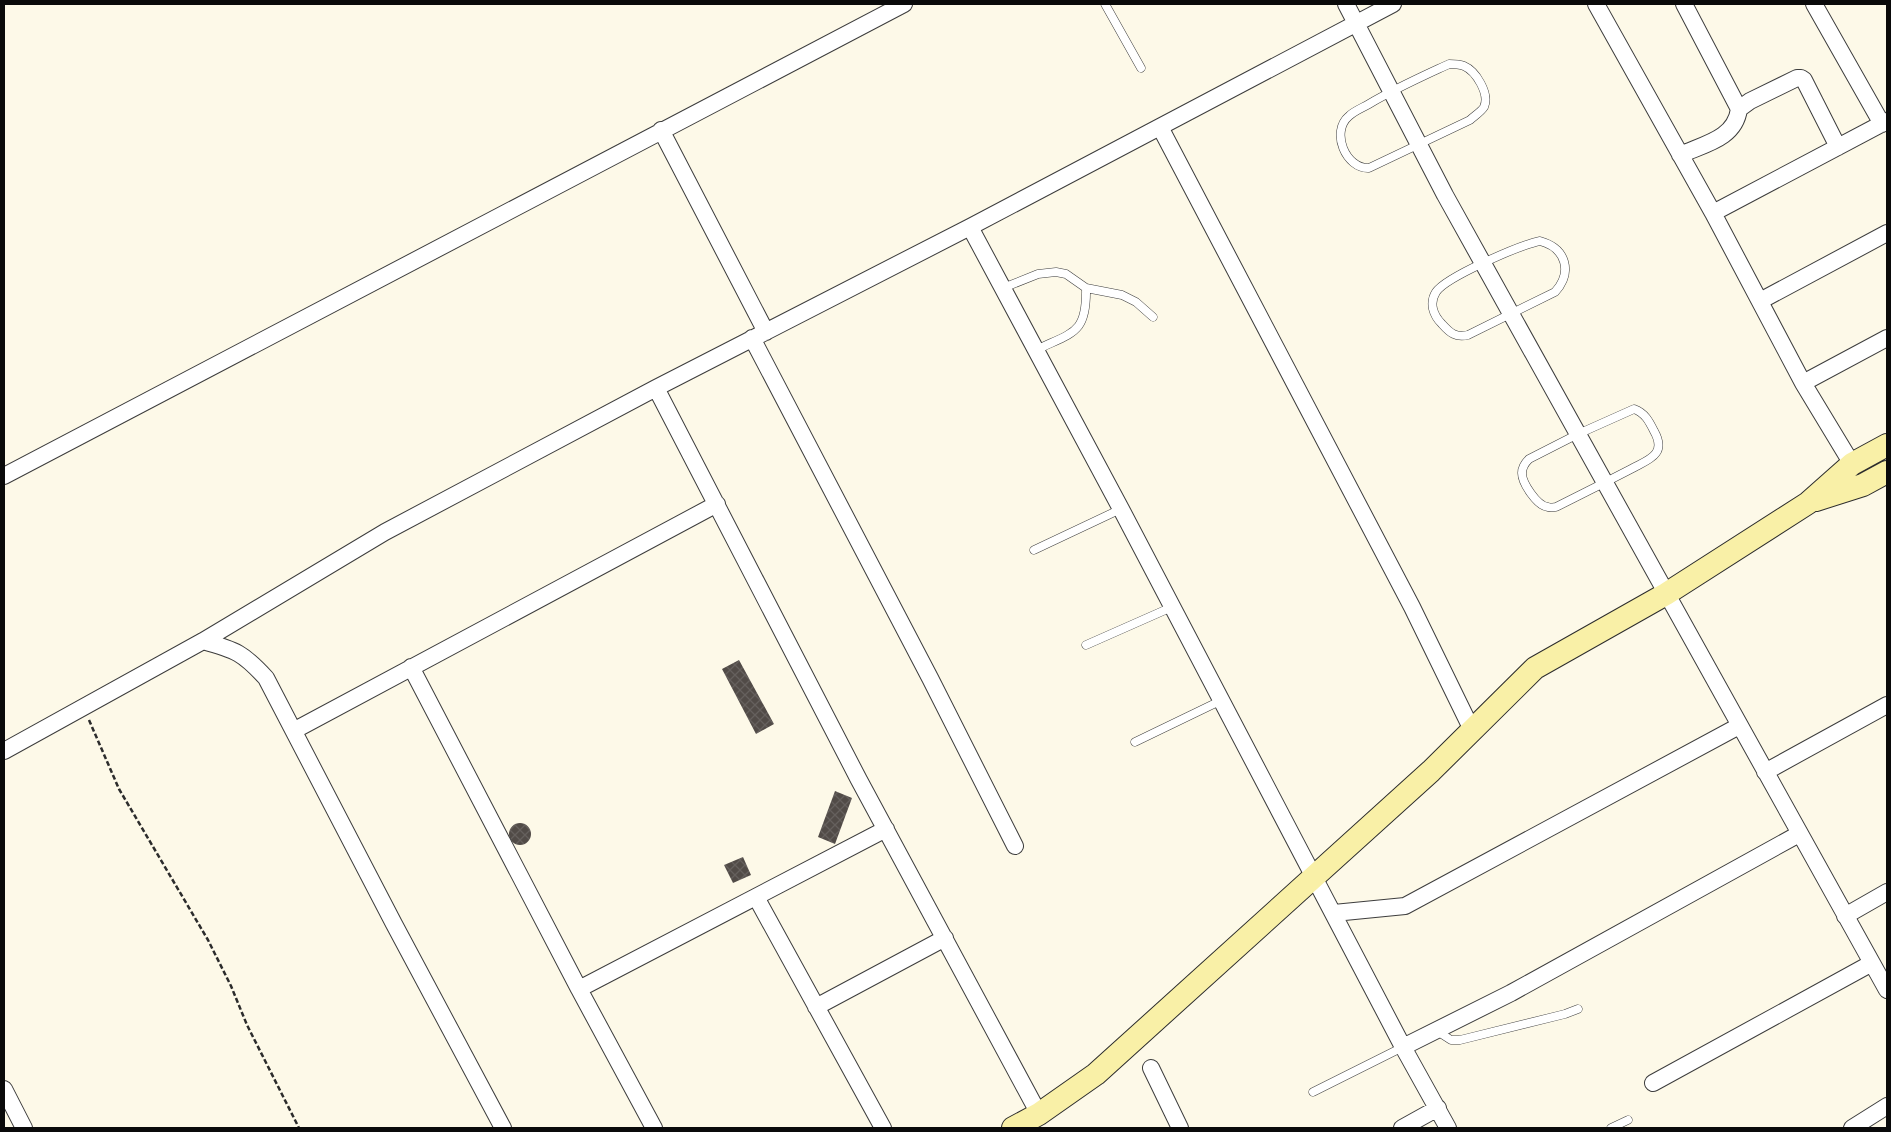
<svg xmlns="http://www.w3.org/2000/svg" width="1891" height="1132" viewBox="0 0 1891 1132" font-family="Literata,serif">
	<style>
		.building { fill: url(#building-cross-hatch) }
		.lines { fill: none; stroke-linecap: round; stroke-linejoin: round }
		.service-casing { stroke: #3d3d3d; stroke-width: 9 }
		.minor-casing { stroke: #3d3d3d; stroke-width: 18 }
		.secondary-casing { stroke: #2c2c2c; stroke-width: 24 }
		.path { stroke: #2c2c2c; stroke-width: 2.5; stroke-dasharray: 5 2.5; stroke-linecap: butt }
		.service { stroke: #fff; stroke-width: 8 }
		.minor { stroke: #fff; stroke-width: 16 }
		.secondary { stroke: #f9f0a7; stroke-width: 22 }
	</style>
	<defs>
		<pattern id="building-cross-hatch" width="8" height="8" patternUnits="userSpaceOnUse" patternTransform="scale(1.25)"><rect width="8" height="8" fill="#514b47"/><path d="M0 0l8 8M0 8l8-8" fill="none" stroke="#65605d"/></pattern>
	</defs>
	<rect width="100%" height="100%" fill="#fdf9e8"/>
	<path class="building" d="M 739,660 L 774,724 L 756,734 L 722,669 Z
		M 835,791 L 852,798 L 835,844 L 818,837 Z
		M509 834a11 11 0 1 1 22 0a11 11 0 1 1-22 0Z
		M 743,857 L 751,875 L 733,883 L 724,865 Z"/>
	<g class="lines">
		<g class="service-casing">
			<path id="service" d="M 1105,4 L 1141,68
				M 1449,64 C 1454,64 1459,64 1464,66 C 1476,71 1490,94 1484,107 C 1481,112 1474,116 1470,120 L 1369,168 C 1346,169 1330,132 1349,116 C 1354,111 1362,108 1369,104 C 1394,89 1421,77 1449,64 Z
				M 1540,241 C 1566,248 1573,272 1555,292 L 1468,335 C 1456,338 1450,333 1442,324 C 1433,315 1429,303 1436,292 C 1446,277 1520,245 1540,241 Z
				M 1003,288 L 1038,274 L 1056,272 L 1066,274 L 1086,288 L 1122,295 L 1136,302 L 1153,317
				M 1036,350 C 1073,332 1087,334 1086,288
				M 1634,409 C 1645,413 1649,421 1654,431 C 1658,438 1661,446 1656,453 C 1651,460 1640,464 1633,468 C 1608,481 1582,494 1556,507 C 1555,507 1549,508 1548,507 C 1537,506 1522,483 1522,473 C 1522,467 1526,462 1529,459 L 1578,434 Z
				M 1034,550 L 1121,509
				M 1086,645 L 1172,607
				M 1135,742 L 1222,700
				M 1437,1031 L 1451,1040 L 1460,1040 L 1565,1014 L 1578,1009
				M 1313,1092 L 1403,1047
				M 1611,1128 L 1628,1120"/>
		</g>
		<g class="minor-casing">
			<path id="minor" d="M 1346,4 L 1445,195 L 1887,990
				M 1596,4 L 1713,213 L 1803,383 L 1852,464
				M 1684,4 L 1739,109 L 1750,101 L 1797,78 L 1801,78 L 1804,80 L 1838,147
				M 1814,4 L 1882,124
				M 1160,127 L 1412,607 L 1472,730
				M 661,130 L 766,332
				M 1680,155 C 1704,144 1735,139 1739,109
				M 1713,213 L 1887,121
				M 970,227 L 1121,509 L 1403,1047 L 1448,1128
				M 1760,301 L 1887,233
				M 752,338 L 930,678 L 1015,846
				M 1803,383 L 1887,338
				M 656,388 L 859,780 L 1039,1114
				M 4,476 L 904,4
				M 203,641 C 236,650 243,653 266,678 L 394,924 L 503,1128
				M 411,667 L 579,989 L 886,829
				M 295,730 L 717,504
				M 4,751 L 203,641 L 385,532 L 656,388 L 970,227 L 1393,4
				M 1765,772 L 1887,705
				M 756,897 L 883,1128
				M 1334,913 L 1405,906 L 1739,726
				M 1845,916 L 1887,892
				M 579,989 L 654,1128
				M 816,1007 L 945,938
				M 1403,1047 L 1511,993 L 1799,834
				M 1151,1068 L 1180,1128
				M 1653,1083 L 1872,963
				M 4,1089 L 24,1128
				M 1402,1128 L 1438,1108
				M 1852,1128 L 1887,1106"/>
		</g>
		<g class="secondary-casing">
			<path id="secondary" d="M 1816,500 L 1863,485 L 1887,472
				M 1013,1128 L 1039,1114 L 1096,1074 L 1431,771 L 1535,668 L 1666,594 L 1808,503 L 1852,464 L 1887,445"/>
		</g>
		<path class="path" d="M 89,720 L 119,789 L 208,940 L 231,986 L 247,1025 L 299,1128"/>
		<use href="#service" class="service"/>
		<use href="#minor" class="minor"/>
		<use href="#secondary" class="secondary"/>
	</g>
	<rect width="1891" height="1132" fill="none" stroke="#0a0a0a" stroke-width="10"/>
</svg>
